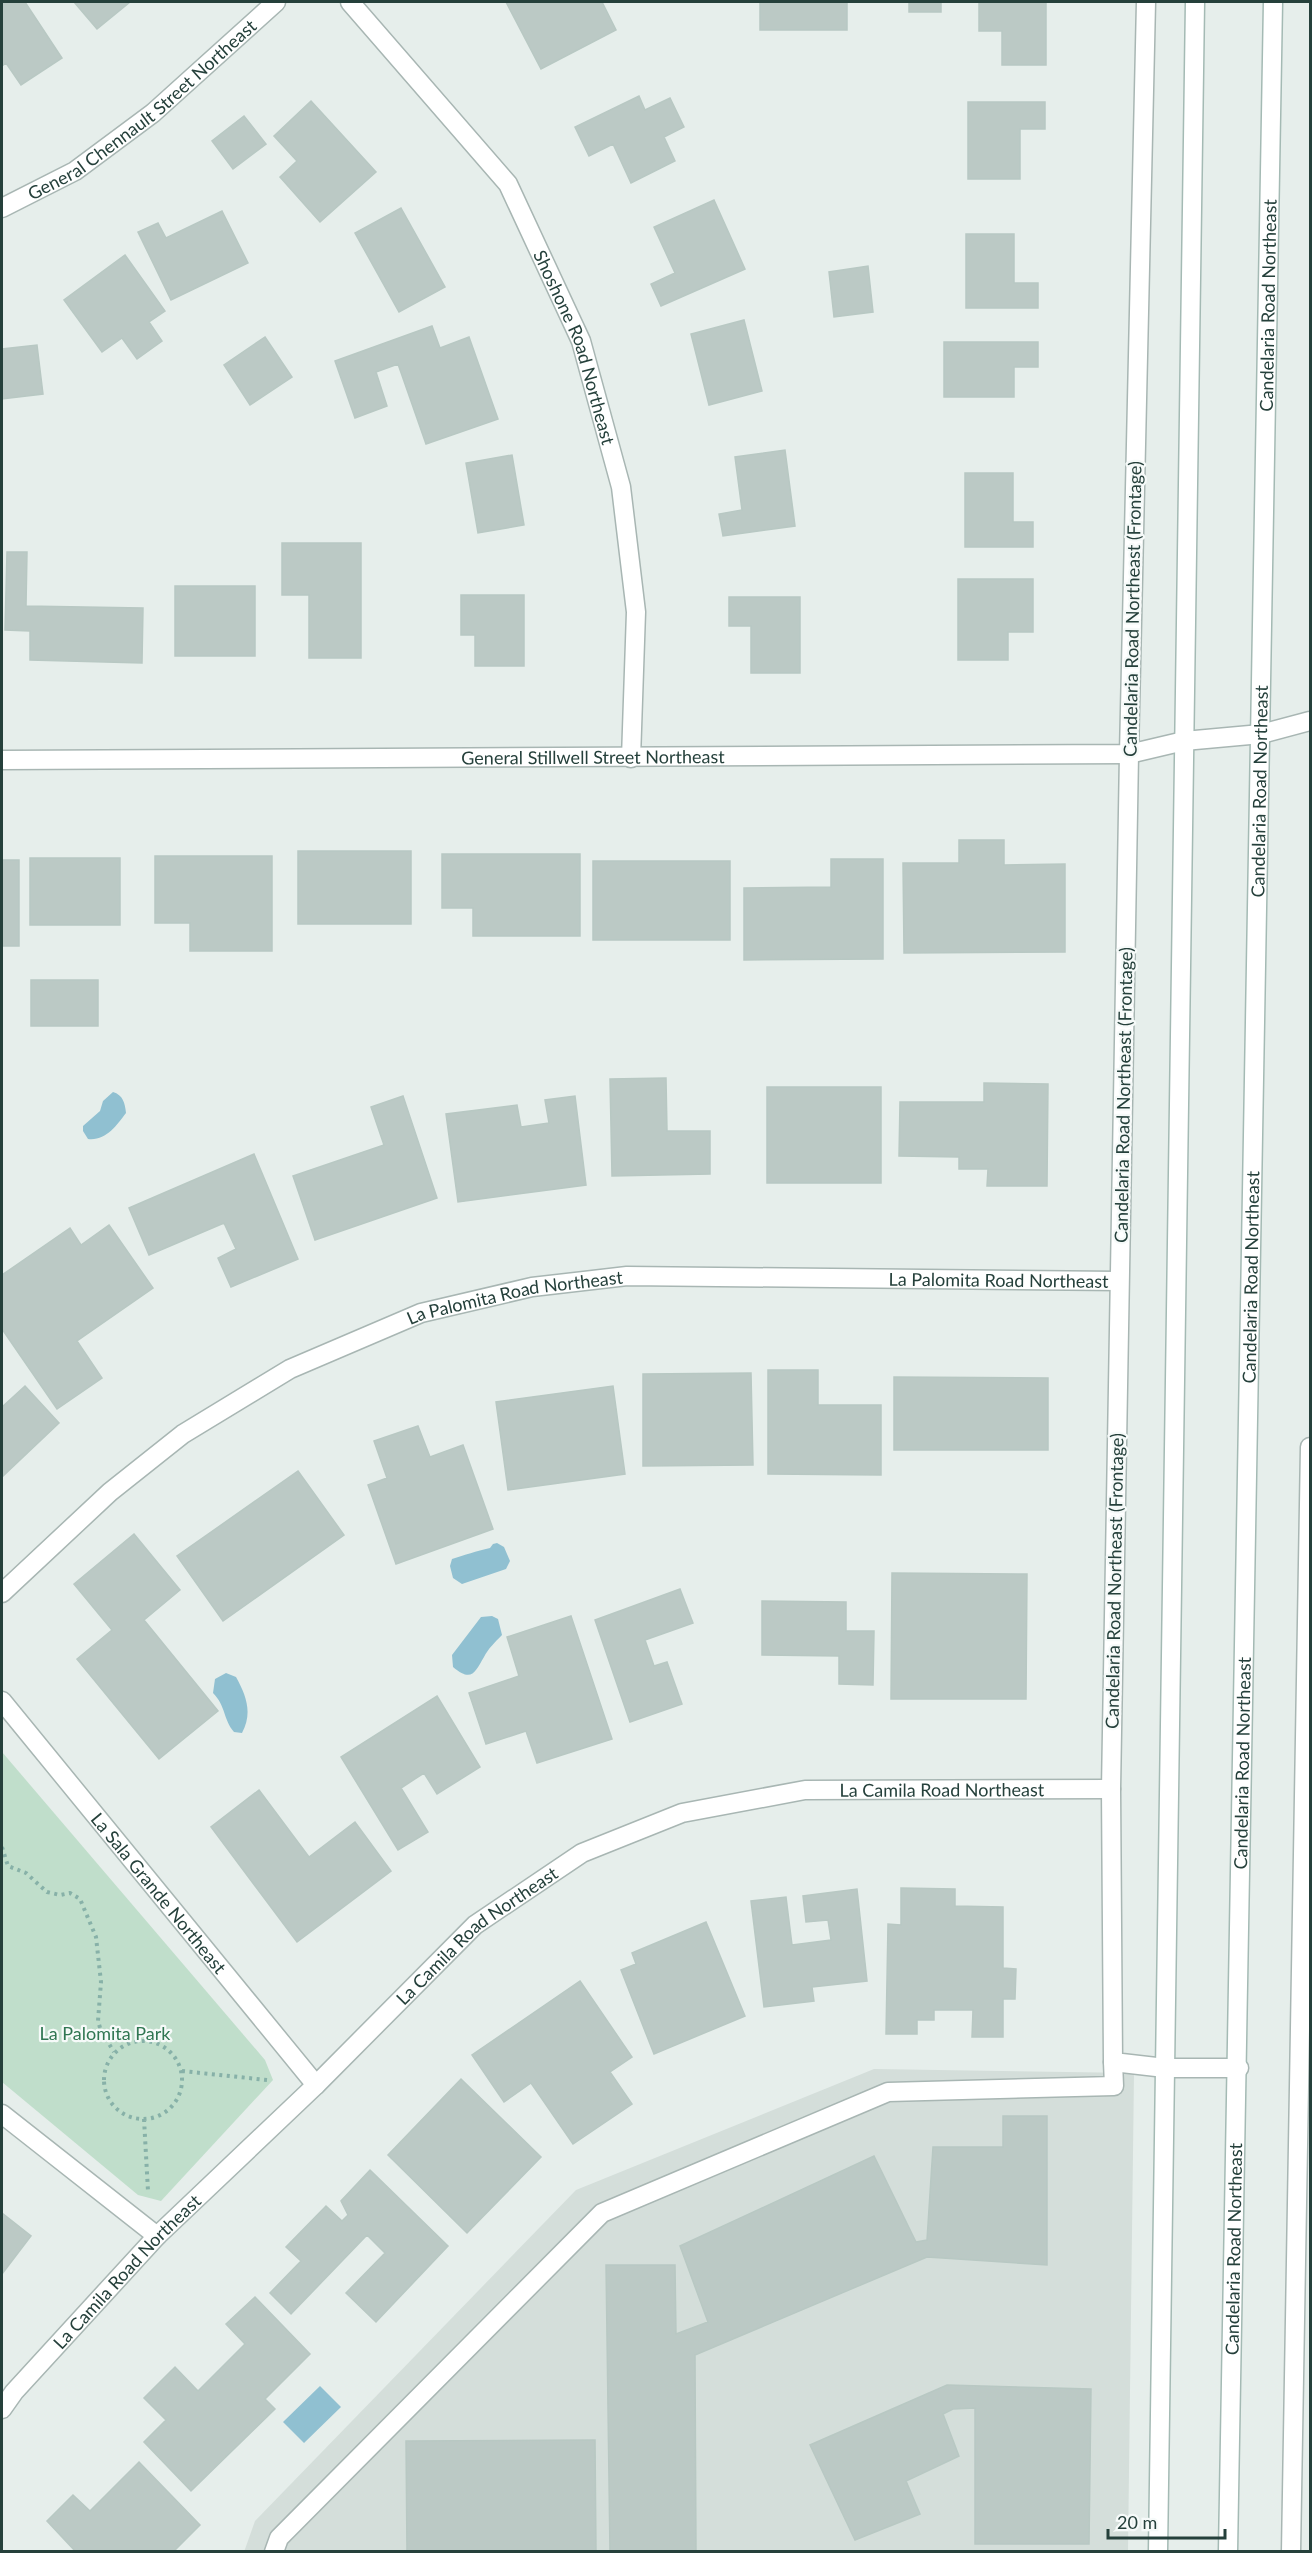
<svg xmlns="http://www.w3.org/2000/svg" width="1312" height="2553" viewBox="0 0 1312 2553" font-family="Lato,sans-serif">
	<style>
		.built { fill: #d4deda }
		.green { fill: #c0decb }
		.water { fill: #90c0d1 }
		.building { fill: #bbc9c5; stroke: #b8c8c3; stroke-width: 1.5 }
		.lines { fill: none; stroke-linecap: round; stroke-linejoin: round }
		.service-casing { stroke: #a8b6b3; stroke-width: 21 }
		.minor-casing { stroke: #a8b6b3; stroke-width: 21 }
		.secondary-casing { stroke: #a4bab4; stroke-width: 21 }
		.path { stroke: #87b1a8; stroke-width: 4; stroke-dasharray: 3 4.5; stroke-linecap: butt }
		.service { stroke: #fff; stroke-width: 18 }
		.minor { stroke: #fff; stroke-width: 18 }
		.secondary { stroke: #fff; stroke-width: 18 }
		.labels { text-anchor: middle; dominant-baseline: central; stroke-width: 4.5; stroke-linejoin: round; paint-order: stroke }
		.street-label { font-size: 18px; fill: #25403b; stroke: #f6faf9 }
		.park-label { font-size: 18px; fill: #307652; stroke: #f6faf9 }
	</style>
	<rect width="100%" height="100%" fill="#e6eeeb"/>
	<path class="built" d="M 874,2069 L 1134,2073 L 1128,2551 L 244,2552 L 255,2521 L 576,2190 Z"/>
	<path class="green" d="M 2,1752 L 265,2060 L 273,2080 L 161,2201 L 138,2195 L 2,2082 Z"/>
	<path class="water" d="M 113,1092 C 123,1095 125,1103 126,1113 C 116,1126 106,1141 88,1139 L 83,1131 L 83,1126 L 100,1111 L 103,1101 Z
		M 497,1543 L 504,1547 L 510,1561 L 506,1569 L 462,1584 L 453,1578 L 450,1566 L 452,1559 C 465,1555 476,1551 490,1548 L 493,1544 Z
		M 492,1616 L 498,1619 L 502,1635 C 495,1642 488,1649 484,1657 C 475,1672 472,1683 453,1667 L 452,1655 L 481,1617 Z
		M 226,1673 L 236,1677 C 246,1695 253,1713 242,1733 L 234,1732 C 223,1719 226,1706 213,1693 L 215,1679 Z
		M 320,2386 L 341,2407 L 304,2443 L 283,2422 Z"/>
	<path class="building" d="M 2,2 L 25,2 L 62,58 L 21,85 L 6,63 L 2,66 Z
		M 74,2 L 130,2 L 97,29 Z
		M 506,2 L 602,2 L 616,30 L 541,69 Z
		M 760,2 L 847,2 L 847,30 L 760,30 Z
		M 909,2 L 941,2 L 941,12 L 909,12 Z
		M 979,2 L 1046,2 L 1046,65 L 1002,65 L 1002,31 L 979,31 Z
		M 639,96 L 645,110 L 670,98 L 684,127 L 664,137 L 675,161 L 631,183 L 613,144 L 589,156 L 575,127 Z
		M 311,101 L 376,172 L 320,222 L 280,177 L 297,161 L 274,136 Z
		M 968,102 L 1045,102 L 1045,129 L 1020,129 L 1020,179 L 968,179 Z
		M 244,116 L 266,144 L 233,169 L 212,141 Z
		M 714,200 L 745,269 L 661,306 L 651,284 L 675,273 L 654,227 Z
		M 401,208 L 445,287 L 399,312 L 355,233 Z
		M 222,211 L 248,263 L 171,300 L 138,232 L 158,223 L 166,238 Z
		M 966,234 L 1014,234 L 1014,283 L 1038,283 L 1038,308 L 966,308 Z
		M 125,255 L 165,311 L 149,322 L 162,341 L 137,359 L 122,338 L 102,352 L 64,300 Z
		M 868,266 L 873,312 L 834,317 L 829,272 Z
		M 744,320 L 762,391 L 709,405 L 691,334 Z
		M 432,326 L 440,348 L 469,337 L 498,419 L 426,444 L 398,364 L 376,372 L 387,406 L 355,418 L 335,361 Z
		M 265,337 L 292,377 L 250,405 L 224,365 Z
		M 944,342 L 1038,342 L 1038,367 L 1014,367 L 1014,397 L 944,397 Z
		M 37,345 L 43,394 L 2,399 L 2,349 Z
		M 785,450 L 795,526 L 723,536 L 719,514 L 742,510 L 735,457 Z
		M 512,455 L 524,525 L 478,533 L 466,463 Z
		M 965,473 L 1013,473 L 1013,522 L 1033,522 L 1033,547 L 965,547 Z
		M 282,543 L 361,543 L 361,658 L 309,658 L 309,595 L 282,595 Z
		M 7,552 L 27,552 L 26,606 L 143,608 L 142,663 L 30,660 L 30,631 L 5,630 Z
		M 958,579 L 1033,579 L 1033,632 L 1008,632 L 1008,660 L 958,660 Z
		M 175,586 L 255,586 L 255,656 L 175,656 Z
		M 461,595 L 524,595 L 524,666 L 475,666 L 475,635 L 461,635 Z
		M 729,597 L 800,597 L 800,673 L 751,673 L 751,626 L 729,626 Z
		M 959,840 L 1004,840 L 1004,865 L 1065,864 L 1065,952 L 904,953 L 903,863 L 959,863 Z
		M 298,851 L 411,851 L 411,924 L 298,924 Z
		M 442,854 L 580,854 L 580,936 L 473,936 L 473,908 L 442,908 Z
		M 155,856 L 272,856 L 272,951 L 190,951 L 190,923 L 155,923 Z
		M 30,858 L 120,858 L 120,925 L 30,925 Z
		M 831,859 L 883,859 L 883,959 L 744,960 L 744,888 L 831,887 Z
		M 2,860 L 19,860 L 19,946 L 2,946 Z
		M 593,861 L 730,861 L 730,940 L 593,940 Z
		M 31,980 L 98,980 L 98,1026 L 31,1026 Z
		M 666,1078 L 667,1131 L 710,1131 L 710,1174 L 612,1176 L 610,1079 Z
		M 984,1083 L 1048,1084 L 1047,1186 L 987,1186 L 988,1169 L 959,1169 L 959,1157 L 899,1156 L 900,1102 L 984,1102 Z
		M 767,1087 L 881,1087 L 881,1183 L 767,1183 Z
		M 403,1096 L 437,1198 L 315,1240 L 293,1176 L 384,1145 L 371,1107 Z
		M 575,1096 L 586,1185 L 458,1202 L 446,1114 L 517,1105 L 521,1127 L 549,1123 L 545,1100 Z
		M 254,1154 L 298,1259 L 231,1287 L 218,1258 L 236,1249 L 224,1223 L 149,1255 L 129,1208 Z
		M 109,1225 L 153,1288 L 77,1341 L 102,1378 L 57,1409 L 2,1329 L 2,1275 L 70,1228 L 81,1245 Z
		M 768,1370 L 818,1370 L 818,1405 L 881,1405 L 881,1475 L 768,1474 Z
		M 751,1373 L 753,1465 L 643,1466 L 643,1374 Z
		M 894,1377 L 1048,1378 L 1048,1450 L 894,1450 Z
		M 25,1386 L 59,1423 L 2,1477 L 2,1407 Z
		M 613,1386 L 625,1474 L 508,1490 L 496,1402 Z
		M 418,1426 L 430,1457 L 463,1445 L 493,1529 L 396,1564 L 368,1485 L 387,1478 L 374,1441 Z
		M 298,1471 L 344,1535 L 223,1621 L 177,1556 Z
		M 134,1534 L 180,1590 L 144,1620 L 218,1711 L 159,1759 L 77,1659 L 112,1630 L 74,1584 Z
		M 892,1573 L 1027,1574 L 1026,1699 L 891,1699 Z
		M 680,1589 L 693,1623 L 645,1640 L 654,1666 L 667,1662 L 682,1704 L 630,1722 L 595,1620 Z
		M 762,1601 L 846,1602 L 846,1631 L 874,1631 L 873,1685 L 839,1684 L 839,1656 L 762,1655 Z
		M 571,1616 L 612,1739 L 537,1763 L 526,1731 L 486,1744 L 469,1693 L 519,1676 L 507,1637 Z
		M 437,1696 L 480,1767 L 437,1794 L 424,1773 L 401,1788 L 428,1832 L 398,1850 L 341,1757 Z
		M 259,1790 L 309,1857 L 355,1822 L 391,1871 L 297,1942 L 211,1827 Z
		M 901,1888 L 955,1889 L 955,1906 L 1003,1907 L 1003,1968 L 1016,1969 L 1015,1999 L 1003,1999 L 1003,2037 L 972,2037 L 973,2010 L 934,2010 L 934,2020 L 917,2020 L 917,2034 L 886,2034 L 888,1924 L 901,1925 Z
		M 857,1889 L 867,1981 L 812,1987 L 814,2001 L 764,2007 L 751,1901 L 786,1897 L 792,1945 L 831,1940 L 828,1920 L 806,1922 L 803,1896 Z
		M 706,1922 L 745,2016 L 654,2054 L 621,1970 L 636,1964 L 632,1953 Z
		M 580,1981 L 632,2057 L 610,2072 L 632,2104 L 573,2144 L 531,2083 L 504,2102 L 472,2055 Z
		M 461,2079 L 541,2157 L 467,2233 L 388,2155 Z
		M 1003,2116 L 1047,2116 L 1047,2265 L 927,2257 L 695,2355 L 696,2552 L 610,2552 L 606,2265 L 675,2265 L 676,2334 L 708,2322 L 680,2246 L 874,2156 L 916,2242 L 927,2240 L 933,2147 L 1003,2147 Z
		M 370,2170 L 448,2246 L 376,2322 L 346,2293 L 385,2253 L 367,2235 L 291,2314 L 270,2293 L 301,2261 L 286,2247 L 326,2206 L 342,2221 L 348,2215 L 341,2201 Z
		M 2,2213 L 31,2236 L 2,2274 Z
		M 255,2297 L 310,2354 L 265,2399 L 275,2409 L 191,2491 L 144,2442 L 166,2420 L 144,2398 L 175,2367 L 198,2391 L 245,2344 L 226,2324 Z
		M 947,2385 L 1091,2389 L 1089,2544 L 975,2544 L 975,2408 L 953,2409 L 943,2414 L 959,2456 L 906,2481 L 920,2514 L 855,2540 L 810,2445 Z
		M 595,2440 L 596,2552 L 407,2552 L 406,2441 Z
		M 139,2462 L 200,2525 L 173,2552 L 76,2552 L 47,2521 L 73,2495 L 90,2511 Z"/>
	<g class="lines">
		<g class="service-casing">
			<path id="service" d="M 274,2552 L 279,2538 L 602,2213 L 888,2092 L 1114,2086 L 1113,2062"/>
		</g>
		<g class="minor-casing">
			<g id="minor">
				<path id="s1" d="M 350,2 L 508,184 L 581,341 L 621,487 L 636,612 L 631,758"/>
				<path d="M 1146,2 L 1129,754 L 1111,1789 L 1113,2062 L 1165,2068 L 1239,2068"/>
				<path id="s2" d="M 2,208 L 75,171 L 153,113 L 276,2"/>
				<path id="s3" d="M 2,760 L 1129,754 L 1184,741 L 1261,734 L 1310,721"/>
				<path id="s4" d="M 2,1593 L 110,1492 L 183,1434 L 290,1369 L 421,1313 L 532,1287 L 627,1276 L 1119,1281"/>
				<path id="s5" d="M 2,1701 L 316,2085"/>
				<path d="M 2,2114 L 157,2236"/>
				<path id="s6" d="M 2,2409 L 14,2392 L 157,2236 L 316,2085 L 475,1925 L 582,1853 L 682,1813 L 805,1790 L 1111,1789"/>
				<path d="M 1291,2552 L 1310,1447"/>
			</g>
		</g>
		<g class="secondary-casing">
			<g id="secondary">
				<path d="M 1158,2552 L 1195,2"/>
				<path id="s7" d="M 1228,2552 L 1273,2"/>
			</g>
		</g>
		<path class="path" d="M 2,1847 L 8,1866 L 26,1873 L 47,1892 L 60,1895 L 70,1893 L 80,1899 L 96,1937 L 101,1982 L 98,2021 L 101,2031 L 114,2052
			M104 2080a39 39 0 1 1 78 0a39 39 0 1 1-78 0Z
			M 182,2071 L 267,2080
			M 144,2119 L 148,2191"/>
		<use href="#service" class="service"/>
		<use href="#minor" class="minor"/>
		<use href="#secondary" class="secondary"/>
	</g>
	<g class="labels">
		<g class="street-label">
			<text stroke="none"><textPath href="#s2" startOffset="172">General Chennault Street Northeast</textPath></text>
			<text stroke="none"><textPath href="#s7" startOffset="2247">Candelaria Road Northeast</textPath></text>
			<text stroke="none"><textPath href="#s1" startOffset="418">Shoshone Road Northeast</textPath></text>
			<text transform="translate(1132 609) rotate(-89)">Candelaria Road Northeast (Frontage)</text>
			<text stroke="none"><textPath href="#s3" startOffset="591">General Stillwell Street Northeast</textPath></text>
			<text stroke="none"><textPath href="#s7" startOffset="1761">Candelaria Road Northeast</textPath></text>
			<text transform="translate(1123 1095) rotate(-89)">Candelaria Road Northeast (Frontage)</text>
			<text stroke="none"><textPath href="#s7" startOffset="1275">Candelaria Road Northeast</textPath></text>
			<text stroke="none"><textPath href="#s4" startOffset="1090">La Palomita Road Northeast</textPath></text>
			<text stroke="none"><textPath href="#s4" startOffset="604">La Palomita Road Northeast</textPath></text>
			<text transform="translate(1114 1581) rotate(-89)">Candelaria Road Northeast (Frontage)</text>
			<text stroke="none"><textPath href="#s7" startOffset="789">Candelaria Road Northeast</textPath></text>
			<text stroke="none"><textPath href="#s6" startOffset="1176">La Camila Road Northeast</textPath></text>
			<text stroke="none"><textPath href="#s5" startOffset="248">La Sala Grande Northeast</textPath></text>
			<text stroke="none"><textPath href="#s6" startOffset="672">La Camila Road Northeast</textPath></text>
			<text stroke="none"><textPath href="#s7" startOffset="303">Candelaria Road Northeast</textPath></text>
			<text stroke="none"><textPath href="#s6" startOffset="186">La Camila Road Northeast</textPath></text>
		</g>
		<g class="park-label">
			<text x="105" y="2033">La Palomita Park</text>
		</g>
	</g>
	<rect width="1312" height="2553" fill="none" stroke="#25403b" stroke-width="6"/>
	<path d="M1108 2529v9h117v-9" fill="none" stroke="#25403b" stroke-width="3"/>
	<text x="1117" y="2529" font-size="18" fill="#25403b" stroke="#f6faf9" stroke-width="4.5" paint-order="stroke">20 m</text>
</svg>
